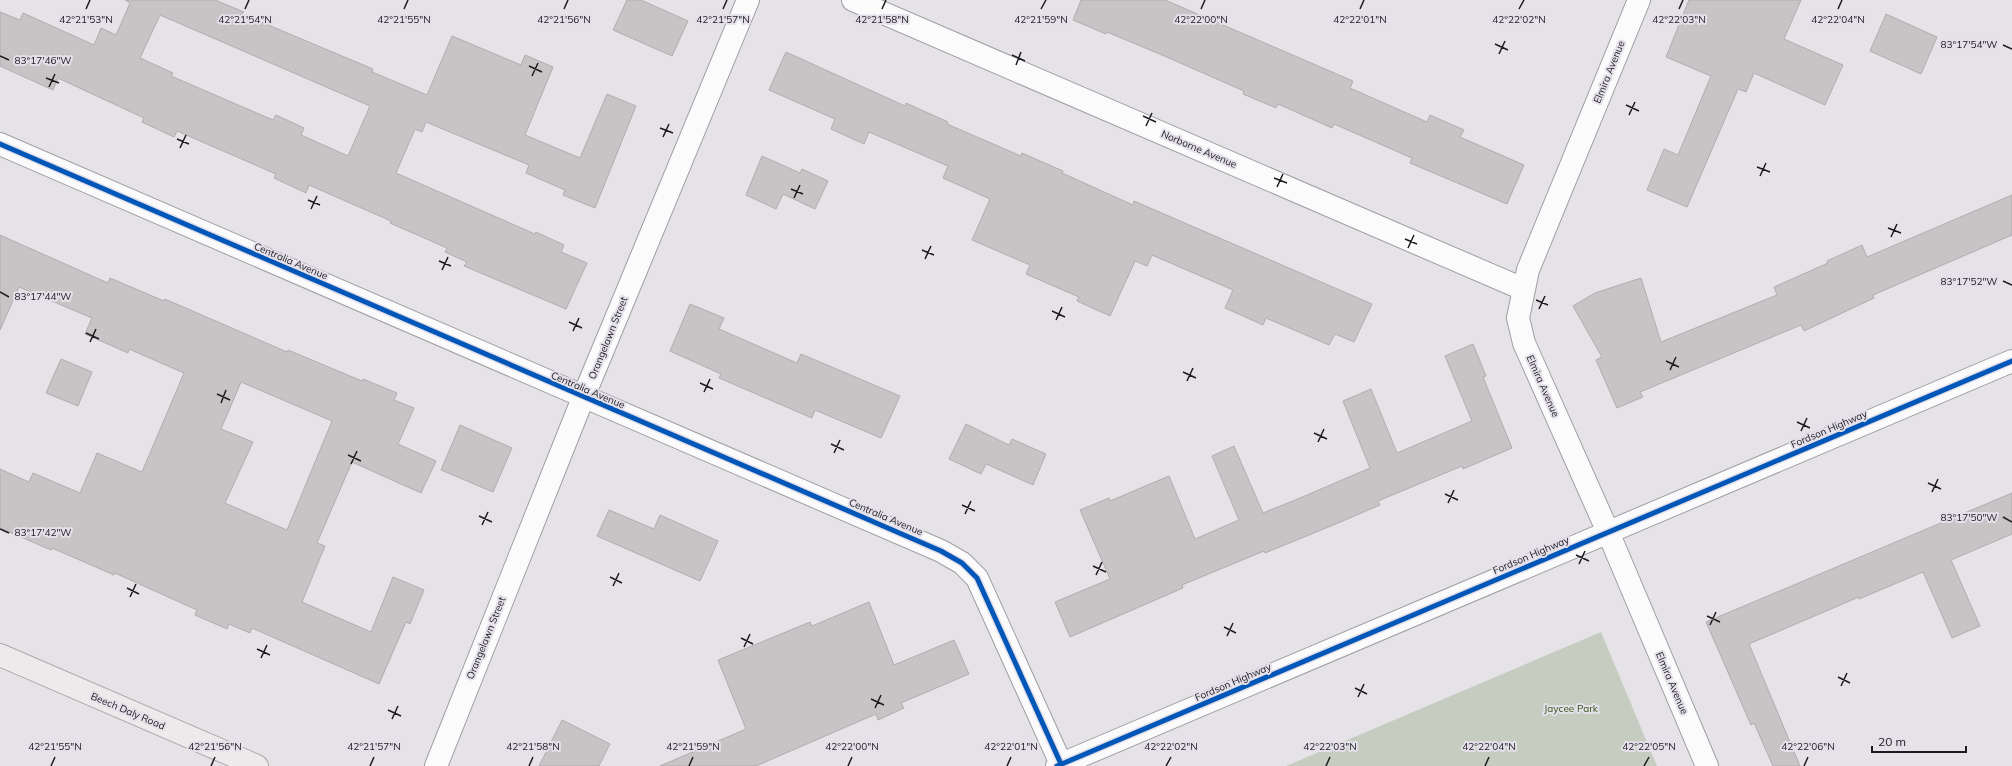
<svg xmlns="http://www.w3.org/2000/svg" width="2012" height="766" viewBox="0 0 2012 766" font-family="Mulish,sans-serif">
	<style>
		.green { fill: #c6cdc0 }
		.building { fill: #c7c4c6; stroke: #b0adaf; fill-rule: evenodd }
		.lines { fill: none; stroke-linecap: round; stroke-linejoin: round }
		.minor-casing { stroke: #a09ea3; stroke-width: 24 }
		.major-casing { stroke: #b2a6a9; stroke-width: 24 }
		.minor { stroke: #fbfbfc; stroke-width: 22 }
		.major { stroke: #eee9ea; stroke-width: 22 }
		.cycleway-casing { stroke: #e4e0ea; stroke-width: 8 }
		.cycleway { stroke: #0057b8; stroke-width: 5 }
		.ticks { fill: none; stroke: #1d1b1f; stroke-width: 1.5 }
		.labels { text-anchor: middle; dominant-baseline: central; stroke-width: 4; stroke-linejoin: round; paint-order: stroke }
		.street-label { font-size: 10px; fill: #1d1b1f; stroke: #e4e0ea }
		.park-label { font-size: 10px; fill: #345214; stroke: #e4e0ea }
		.ticks-label { font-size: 10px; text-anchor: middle; fill: #1d1b1f; stroke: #e4e0ea; stroke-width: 4; stroke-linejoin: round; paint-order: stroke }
	</style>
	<rect width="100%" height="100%" fill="#e5e2e8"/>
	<path class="green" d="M 1601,632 L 1657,766 L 1286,766 Z"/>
	<path class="building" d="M 125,0 L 215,0 L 244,12 L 242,14 L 373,69 L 372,72 L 427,95 L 452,36 L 521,65 L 525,55 L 553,67 L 525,135 L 580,158 L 607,94 L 636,106 L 595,208 L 563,195 L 565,190 L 526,173 L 529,165 L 426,122 L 422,132 L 415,129 L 396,173 L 535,234 L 536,232 L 564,245 L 561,252 L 587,263 L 566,309 L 464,266 L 467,262 L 445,252 L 447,248 L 390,223 L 391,221 L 309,185 L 306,193 L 274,178 L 276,174 L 177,131 L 174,137 L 142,122 L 144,118 L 58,78 L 53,90 L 0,66 L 0,12 L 20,20 L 23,13 L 94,45 L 101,28 L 116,35 L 130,3 ZM 160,15 L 370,106 L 348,156 L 301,135 L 304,128 L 276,115 L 273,120 L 171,76 L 173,73 L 140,58 Z
		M 627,0 L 641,0 L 688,21 L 672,56 L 613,30 Z
		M 1081,0 L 1165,0 L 1353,81 L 1350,88 L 1427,122 L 1430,115 L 1464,130 L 1460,137 L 1524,165 L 1507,204 L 1410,163 L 1412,158 L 1334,124 L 1332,128 L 1278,104 L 1276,108 L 1243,94 L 1244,91 L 1162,55 L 1107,32 L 1106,34 L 1073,20 Z
		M 1689,0 L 1801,0 L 1784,39 L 1843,65 L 1825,105 L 1754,73 L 1746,92 L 1738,89 L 1687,207 L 1647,190 L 1664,149 L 1678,155 L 1711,76 L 1666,57 Z
		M 1886,14 L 1937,37 L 1921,74 L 1870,51 Z
		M 786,52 L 905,106 L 906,103 L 948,122 L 947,124 L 1021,156 L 1022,153 L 1063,171 L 1062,173 L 1133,205 L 1134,201 L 1372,304 L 1354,342 L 1335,334 L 1329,345 L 1266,318 L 1263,325 L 1225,308 L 1233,290 L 1152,255 L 1147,266 L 1135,261 L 1110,316 L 1077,301 L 1079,297 L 1026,274 L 1030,265 L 972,240 L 990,199 L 943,178 L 948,166 L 869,132 L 864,144 L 831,129 L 835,119 L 769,90 Z
		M 762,156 L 800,173 L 802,169 L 828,181 L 815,209 L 783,194 L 776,209 L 746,195 Z
		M 2012,195 L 2012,235 L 1873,295 L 1874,298 L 1804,331 L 1801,325 L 1640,392 L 1643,397 L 1617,408 L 1596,360 L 1602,357 L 1573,306 L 1595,293 L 1641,278 L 1661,342 L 1777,295 L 1774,287 L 1828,263 L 1827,261 L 1862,245 L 1867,257 Z
		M 0,235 L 108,283 L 110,278 L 164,301 L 165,299 L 287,352 L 288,350 L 362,381 L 363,379 L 397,393 L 394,400 L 414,408 L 398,444 L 436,461 L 421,493 L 352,462 L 317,543 L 325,546 L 302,602 L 371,632 L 393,577 L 424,590 L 410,624 L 406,622 L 379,684 L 252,628 L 250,633 L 229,624 L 227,629 L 195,615 L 197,610 L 115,573 L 114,575 L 52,548 L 51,550 L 0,528 L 0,469 L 29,482 L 33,473 L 80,493 L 97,453 L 142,472 L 184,373 L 129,349 L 128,353 L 85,334 L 92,318 L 19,287 L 0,330 ZM 241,382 L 332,421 L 287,530 L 225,503 L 253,442 L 221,429 Z
		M 690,304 L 724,318 L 719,329 L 797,363 L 801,354 L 900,396 L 881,438 L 815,410 L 812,418 L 719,378 L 721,374 L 670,351 Z
		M 1473,344 L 1486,376 L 1483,377 L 1512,448 L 1463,469 L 1462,466 L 1378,501 L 1380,505 L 1331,526 L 1265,553 L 1264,551 L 1182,585 L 1183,588 L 1070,637 L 1055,602 L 1110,579 L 1080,510 L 1109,498 L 1110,501 L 1169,476 L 1195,539 L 1239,520 L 1212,456 L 1234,446 L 1263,513 L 1300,498 L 1370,468 L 1343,401 L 1371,389 L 1397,453 L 1472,421 L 1445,356 Z
		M 61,359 L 92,372 L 78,406 L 46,393 Z
		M 966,424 L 1009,445 L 1012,439 L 1046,454 L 1033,485 L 986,464 L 981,474 L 949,459 Z
		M 460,425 L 512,448 L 493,492 L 441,470 Z
		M 2012,493 L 2012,534 L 1951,560 L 1980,626 L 1952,638 L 1923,572 L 1859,599 L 1859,597 L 1749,644 L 1800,766 L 1773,766 L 1754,723 L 1751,725 L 1706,622 Z
		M 609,510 L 654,529 L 660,515 L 718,541 L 700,581 L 597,536 Z
		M 869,602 L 894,665 L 954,640 L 969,674 L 901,703 L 904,708 L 878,720 L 876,714 L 756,766 L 660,766 L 746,729 L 718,660 L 810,622 L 812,626 Z
		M 562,720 L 610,744 L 599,766 L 539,766 Z"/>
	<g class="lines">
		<g class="minor-casing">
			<path id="minor" d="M 853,0 L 1523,289
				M 1639,0 L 1528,270 L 1518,318 L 1524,343 L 1608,532 L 1707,766
				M 0,144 L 941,551 L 962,563 L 977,578 L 1061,764
				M 436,766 L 583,398 L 748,0
				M 1057,766 L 2012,361"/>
		</g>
		<g class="major-casing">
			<path id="major" d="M 0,655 L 257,766"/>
		</g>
		<use href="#minor" class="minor"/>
		<use href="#major" class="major"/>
		<g class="cycleway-casing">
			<path id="cycleway" d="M 0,144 L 941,551 L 962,563 L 977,578 L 1061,764
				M 1057,766 L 2012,361"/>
		</g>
		<use href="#cycleway" class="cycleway"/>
	</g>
	<path class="ticks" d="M 86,9 L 90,0M 245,9 L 249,0M 404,9 L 408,0M 564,9 L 568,0M 723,9 L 727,0M 882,9 L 886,0M 1041,9 L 1046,0M 1201,9 L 1205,0M 1360,9 L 1364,0M 1519,9 L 1524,0M 1679,9 L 1683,0M 1838,9 L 1842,0M 1495,44 L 1508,50M 2003,45 L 2012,49M 1499,54 L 1505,41M 1012,55 L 1025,61M 0,56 L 9,60M 1016,65 L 1021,52M 529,66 L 542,72M 532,76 L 538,63M 46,78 L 59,83M 49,87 L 55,74M 1626,105 L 1639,111M 1629,115 L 1635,102M 1143,116 L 1156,122M 1146,126 L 1152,113M 660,128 L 673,133M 663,137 L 669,124M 177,139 L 189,144M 180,148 L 186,135M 1757,167 L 1770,172M 1760,176 L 1766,163M 1274,178 L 1287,183M 1277,187 L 1283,174M 791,189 L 803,194M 794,198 L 800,185M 308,200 L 320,205M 311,209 L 317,196M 1888,228 L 1901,233M 1891,237 L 1897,224M 1405,239 L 1417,244M 1408,248 L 1414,235M 922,250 L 934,255M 925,259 L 931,246M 439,261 L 451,266M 442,270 L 448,257M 2003,281 L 2012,285M 0,292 L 9,297M 1536,300 L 1548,305M 1539,309 L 1545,296M 1052,311 L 1065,317M 1056,320 L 1062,307M 569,322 L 582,328M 573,331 L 579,318M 86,333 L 99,339M 90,342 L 96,329M 1666,361 L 1679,367M 1670,370 L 1676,357M 1183,372 L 1196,378M 1187,381 L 1193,368M 700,383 L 713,389M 704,392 L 710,379M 217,394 L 230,400M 221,403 L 226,390M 1797,422 L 1810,428M 1801,431 L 1807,418M 1314,433 L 1327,439M 1318,442 L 1324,429M 831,444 L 844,450M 834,453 L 840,440M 348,455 L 361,461M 351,464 L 357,451M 1928,483 L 1941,489M 1932,492 L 1938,479M 1445,494 L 1458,500M 1448,503 L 1454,490M 962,505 L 975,511M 965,514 L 971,501M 479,516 L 492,522M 2003,517 L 2012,522M 482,525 L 488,512M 0,529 L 9,533M 1576,555 L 1589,561M 1579,564 L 1585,551M 1093,566 L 1106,572M 1096,575 L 1102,562M 610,577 L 622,583M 613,586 L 619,573M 127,588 L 139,594M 130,597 L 136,584M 1707,616 L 1720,622M 1710,625 L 1716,612M 1224,627 L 1236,633M 1227,636 L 1233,623M 741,638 L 753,644M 744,647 L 750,634M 257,649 L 270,655M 261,658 L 267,645M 1838,677 L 1850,683M 1841,686 L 1847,673M 1355,688 L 1367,694M 1358,697 L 1364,684M 871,699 L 884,705M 875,708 L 881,695M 388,710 L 401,716M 392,719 L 398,706M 51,766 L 55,757M 211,766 L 215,757M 370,766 L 374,757M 529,766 L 533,757M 689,766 L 693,757M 848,766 L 852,757M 1007,766 L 1011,757M 1166,766 L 1171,757M 1326,766 L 1330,757M 1485,766 L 1489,757M 1644,766 L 1649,757M 1804,766 L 1808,757"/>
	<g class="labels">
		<g class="street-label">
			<text transform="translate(1609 72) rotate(-68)">Elmira Avenue</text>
			<text transform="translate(1199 149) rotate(23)">Norborne Avenue</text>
			<text transform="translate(291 261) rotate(23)">Centralia Avenue</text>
			<text transform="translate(608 338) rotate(-68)">Orangelawn Street</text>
			<text transform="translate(1543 386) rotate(66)">Elmira Avenue</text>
			<text transform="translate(588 390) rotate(23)">Centralia Avenue</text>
			<text transform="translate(1829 429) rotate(-23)">Fordson Highway</text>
			<text transform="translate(886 517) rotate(23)">Centralia Avenue</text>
			<text transform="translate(1531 555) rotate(-23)">Fordson Highway</text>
			<text transform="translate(486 638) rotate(-68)">Orangelawn Street</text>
			<text transform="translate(1233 682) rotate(-23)">Fordson Highway</text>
			<text transform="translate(1672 683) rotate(67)">Elmira Avenue</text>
			<text transform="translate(128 711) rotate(23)">Beech Daly Road</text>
		</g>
		<g class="park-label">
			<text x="1571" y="708">Jaycee Park</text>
		</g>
	</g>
	<g class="ticks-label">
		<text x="86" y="23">42°21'53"N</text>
		<text x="245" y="23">42°21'54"N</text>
		<text x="404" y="23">42°21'55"N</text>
		<text x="564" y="23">42°21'56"N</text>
		<text x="723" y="23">42°21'57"N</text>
		<text x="882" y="23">42°21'58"N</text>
		<text x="1041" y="23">42°21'59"N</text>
		<text x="1201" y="23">42°22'00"N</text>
		<text x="1360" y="23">42°22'01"N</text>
		<text x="1519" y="23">42°22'02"N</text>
		<text x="1679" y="23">42°22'03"N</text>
		<text x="1838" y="23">42°22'04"N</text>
		<text x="1969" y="48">83°17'54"W</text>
		<text x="43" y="64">83°17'46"W</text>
		<text x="1969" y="285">83°17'52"W</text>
		<text x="43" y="300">83°17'44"W</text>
		<text x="1969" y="521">83°17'50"W</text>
		<text x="43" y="536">83°17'42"W</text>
		<text x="55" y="750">42°21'55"N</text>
		<text x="215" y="750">42°21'56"N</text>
		<text x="374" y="750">42°21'57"N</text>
		<text x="693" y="750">42°21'59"N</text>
		<text x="1011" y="750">42°22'01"N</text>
		<text x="1330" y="750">42°22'03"N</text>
		<text x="1649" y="750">42°22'05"N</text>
		<text x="1808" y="750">42°22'06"N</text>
		<text x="533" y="750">42°21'58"N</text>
		<text x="852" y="750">42°22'00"N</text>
		<text x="1171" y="750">42°22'02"N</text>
		<text x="1489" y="750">42°22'04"N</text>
	</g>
	<path d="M1872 746v6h94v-6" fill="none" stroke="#1d1b1f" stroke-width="2"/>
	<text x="1878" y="746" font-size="12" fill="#1d1b1f" stroke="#e4e0ea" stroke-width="3" paint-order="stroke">20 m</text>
</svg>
